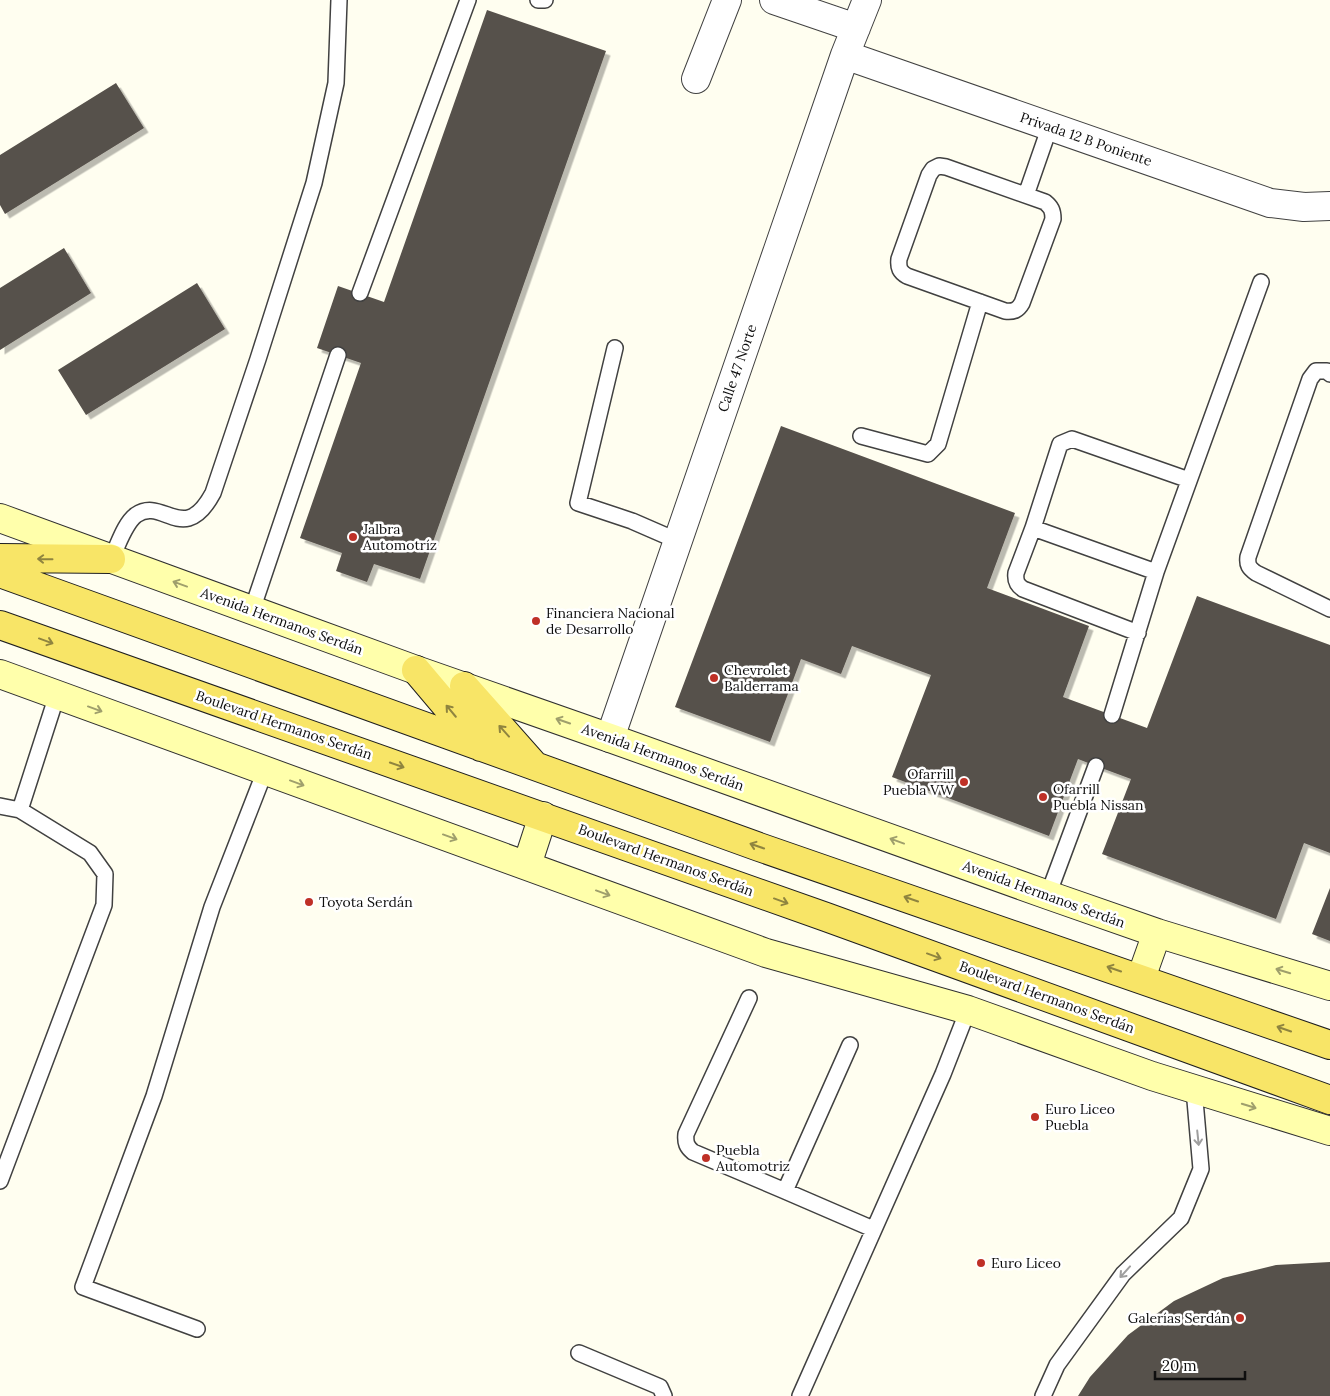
<svg xmlns="http://www.w3.org/2000/svg" width="1330" height="1396" viewBox="0 0 1330 1396" font-family="Lora,serif">
	<style>
		.building { fill: #57514b; filter: url(#shadow) }
		.lines { fill: none; stroke-linecap: round; stroke-linejoin: round }
		.service-casing { stroke: #414141; stroke-width: 18 }
		.minor-casing { stroke: #414141; stroke-width: 30 }
		.secondary-casing { stroke: #303030; stroke-width: 30 }
		.primary-casing { stroke: #1f1f1f; stroke-width: 30 }
		.service { stroke: #fff; stroke-width: 15 }
		.minor { stroke: #fff; stroke-width: 28 }
		.secondary { stroke: #ffffab; stroke-width: 28 }
		.primary { stroke: #f8e567; stroke-width: 28 }
		.oneway { stroke: #8f843f }
		.oneway2 { stroke: #9f9f6c }
		.oneway3 { stroke: #9f9f9f }
		.poi-dot { fill: #bf3026; stroke: #fff; stroke-width: 2 }
		.labels { text-anchor: middle; dominant-baseline: central; stroke-width: 5; stroke-linejoin: round; paint-order: stroke }
		.street-label { font-size: 14px; fill: #0e0e0e; stroke: #fff }
		.poi-label { font-size: 14px; fill: #0e0e0e; stroke: #fff; text-anchor: start }
	</style>
	<defs>
		<filter id="shadow"><feDropShadow dx="4.5" dy="4.5" stdDeviation="0" flood-color="#0004"/></filter>
	</defs>
	<rect width="100%" height="100%" fill="#fffef0"/>
	<path class="building" d="M 487,10 L 606,51 L 420,579 L 374,564 L 367,582 L 336,571 L 342,553 L 300,538 L 361,363 L 317,348 L 338,286 L 384,302 Z
		M 116,83 L 144,128 L 5,214 L 0,205 L 0,155 Z
		M 64,248 L 91,293 L 0,350 L 0,288 Z
		M 197,283 L 225,329 L 86,415 L 58,370 Z
		M 781,426 L 1015,513 L 987,588 L 1089,626 L 1063,697 L 1147,728 L 1197,596 L 1330,645 L 1330,853 L 1304,843 L 1276,919 L 1102,854 L 1131,779 L 1096,766 L 1078,759 L 1049,836 L 892,777 L 931,675 L 852,646 L 841,674 L 801,659 L 770,742 L 675,707 Z
		M 1330,888 L 1330,941 L 1312,934 Z
		M 1330,1262 L 1330,1396 L 1078,1396 L 1090,1377 L 1128,1335 L 1174,1301 L 1223,1278 L 1276,1265 Z"/>
	<g class="lines">
		<g class="service-casing">
			<path id="service" d="M 538,0 L 545,0
				M 939,166 L 946,167 L 1045,202 C 1051,207 1053,210 1053,219 L 1022,303 C 1018,310 1014,312 1005,311 L 907,276 C 900,272 898,268 899,259 L 929,175 L 933,169 Z
				M 1026,195 L 1050,126
				M 360,293 L 468,0
				M 615,348 L 578,503 L 632,521 L 678,541
				M 1330,374 L 1327,371 L 1316,371 L 1310,379 L 1248,557 C 1247,565 1249,568 1256,573 L 1330,609
				M 861,436 L 928,454 L 938,444 L 980,302
				M 1033,528 L 1060,444 L 1072,439 L 1189,480
				M 111,559 C 118,546 124,524 136,515 C 163,496 184,547 213,493 L 258,359 L 314,183 L 336,83 L 339,0
				M 252,610 L 338,355
				M 1138,633 L 1023,589 C 1017,585 1015,581 1016,573 L 1033,528 L 1156,572
				M 1112,715 L 1156,572 L 1261,282
				M 0,806 L 20,810 L 90,853 L 105,874 L 104,905 L 0,1181
				M 20,810 L 57,695
				M 1048,895 L 1096,766
				M 749,998 L 686,1134 C 685,1143 687,1147 693,1152 L 785,1191 L 850,1045
				M 785,1191 L 873,1229
				M 197,1329 L 83,1287 L 154,1096 L 212,907 L 265,771
				M 579,1353 L 660,1387 L 664,1396
				M 800,1396 L 943,1074 L 968,1010
				M 1043,1396 L 1057,1365 L 1123,1274 L 1181,1218 L 1201,1169 L 1194,1089"/>
		</g>
		<g class="minor-casing">
			<path id="minor" d="M 774,0 L 856,28
				M 845,55 L 1270,203 L 1304,207 L 1330,206
				M 696,79 L 727,0
				M 610,738 L 845,55 L 867,0"/>
		</g>
		<g class="secondary-casing">
			<path id="secondary" d="M 0,518 L 416,670 L 610,738 L 1048,895 L 1157,933 L 1330,986
				M 0,674 L 766,953 L 968,1010 L 1152,1076 L 1330,1131
				M 527,865 L 543,816
				M 1141,978 L 1157,933"/>
		</g>
		<g class="primary-casing">
			<path id="primary" d="M 0,558 L 111,559
				M 0,573 L 759,847 L 1330,1045
				M 0,625 L 826,917 L 1330,1100
				M 416,670 L 481,747
				M 464,686 L 534,765"/>
		</g>
		<use href="#service" class="service"/>
		<use href="#minor" class="minor"/>
		<use href="#secondary" class="secondary"/>
		<use href="#primary" class="primary"/>
	</g>
	<defs><path id="oneway-shaft" d="M-6 0H5M1.5-3L5.5 0L1.5 3" fill="none" stroke-width="1.6" stroke-linecap="round" stroke-linejoin="round" transform="scale(1.25)"/></defs>
	<g class="oneway">
		<use href="#oneway-shaft" transform="translate(45 559) rotate(-179)"/>
		<use href="#oneway-shaft" transform="translate(46 641) rotate(20)"/>
		<use href="#oneway-shaft" transform="translate(451 711) rotate(-130)"/>
		<use href="#oneway-shaft" transform="translate(504 731) rotate(-132)"/>
		<use href="#oneway-shaft" transform="translate(397 765) rotate(19)"/>
		<use href="#oneway-shaft" transform="translate(757 846) rotate(-161)"/>
		<use href="#oneway-shaft" transform="translate(911 899) rotate(-161)"/>
		<use href="#oneway-shaft" transform="translate(781 901) rotate(20)"/>
		<use href="#oneway-shaft" transform="translate(934 956) rotate(20)"/>
		<use href="#oneway-shaft" transform="translate(1114 969) rotate(-161)"/>
		<use href="#oneway-shaft" transform="translate(1284 1029) rotate(-161)"/>
	</g>
	<g class="oneway2">
		<use href="#oneway-shaft" transform="translate(180 584) rotate(-160)"/>
		<use href="#oneway-shaft" transform="translate(95 709) rotate(20)"/>
		<use href="#oneway-shaft" transform="translate(563 721) rotate(-161)"/>
		<use href="#oneway-shaft" transform="translate(297 783) rotate(20)"/>
		<use href="#oneway-shaft" transform="translate(450 837) rotate(20)"/>
		<use href="#oneway-shaft" transform="translate(897 841) rotate(-160)"/>
		<use href="#oneway-shaft" transform="translate(603 893) rotate(20)"/>
		<use href="#oneway-shaft" transform="translate(1283 971) rotate(-163)"/>
		<use href="#oneway-shaft" transform="translate(1249 1106) rotate(17)"/>
	</g>
	<g class="oneway3">
		<use href="#oneway-shaft" transform="translate(1198 1138) rotate(84)"/>
		<use href="#oneway-shaft" transform="translate(1125 1272) rotate(132)"/>
	</g>
	<g class="poi-dot">
		<circle cx="353" cy="537" r="5"/>
		<circle cx="536" cy="621" r="5"/>
		<circle cx="714" cy="678" r="5"/>
		<circle cx="964" cy="782" r="5"/>
		<circle cx="1043" cy="797" r="5"/>
		<circle cx="309" cy="902" r="5"/>
		<circle cx="1035" cy="1117" r="5"/>
		<circle cx="706" cy="1158" r="5"/>
		<circle cx="981" cy="1263" r="5"/>
		<circle cx="1240" cy="1318" r="5"/>
	</g>
	<g class="labels">
		<g class="street-label">
			<text transform="translate(1086 139) rotate(19)">Privada 12 B Poniente</text>
			<text transform="translate(737 368) rotate(-71)">Calle 47 Norte</text>
			<text transform="translate(282 621) rotate(20)">Avenida Hermanos Serdán</text>
			<text transform="translate(284 725) rotate(19)">Boulevard Hermanos Serdán</text>
			<text transform="translate(663 757) rotate(20)">Avenida Hermanos Serdán</text>
			<text transform="translate(666 860) rotate(20)">Boulevard Hermanos Serdán</text>
			<text transform="translate(1044 894) rotate(20)">Avenida Hermanos Serdán</text>
			<text transform="translate(1047 997) rotate(20)">Boulevard Hermanos Serdán</text>
		</g>
		<g class="poi-label">
			<text x="363" y="529">Jalbra<tspan x="363" dy="16">Automotríz</tspan></text>
			<text x="546" y="613">Financiera Nacional<tspan x="546" dy="16">de Desarrollo</tspan></text>
			<text x="724" y="670">Chevrolet<tspan x="724" dy="16">Balderrama</tspan></text>
			<text x="954" y="774" text-anchor="end">Ofarrill<tspan x="954" dy="16">Puebla VW</tspan></text>
			<text x="1053" y="789">Ofarrill<tspan x="1053" dy="16">Puebla Nissan</tspan></text>
			<text x="319" y="902">Toyota Serdán</text>
			<text x="1045" y="1109">Euro Liceo<tspan x="1045" dy="16">Puebla</tspan></text>
			<text x="716" y="1150">Puebla<tspan x="716" dy="16">Automotriz</tspan></text>
			<text x="991" y="1263">Euro Liceo</text>
			<text x="1230" y="1318" text-anchor="end">Galerías Serdán</text>
		</g>
	</g>
	<path d="M1155 1371v8h90v-8" fill="none" stroke="#0e0e0e" stroke-width="2.5"/>
	<text x="1162" y="1371" font-size="15" fill="#0e0e0e" stroke="#ffffff" stroke-width="4" paint-order="stroke">20 m</text>
</svg>
